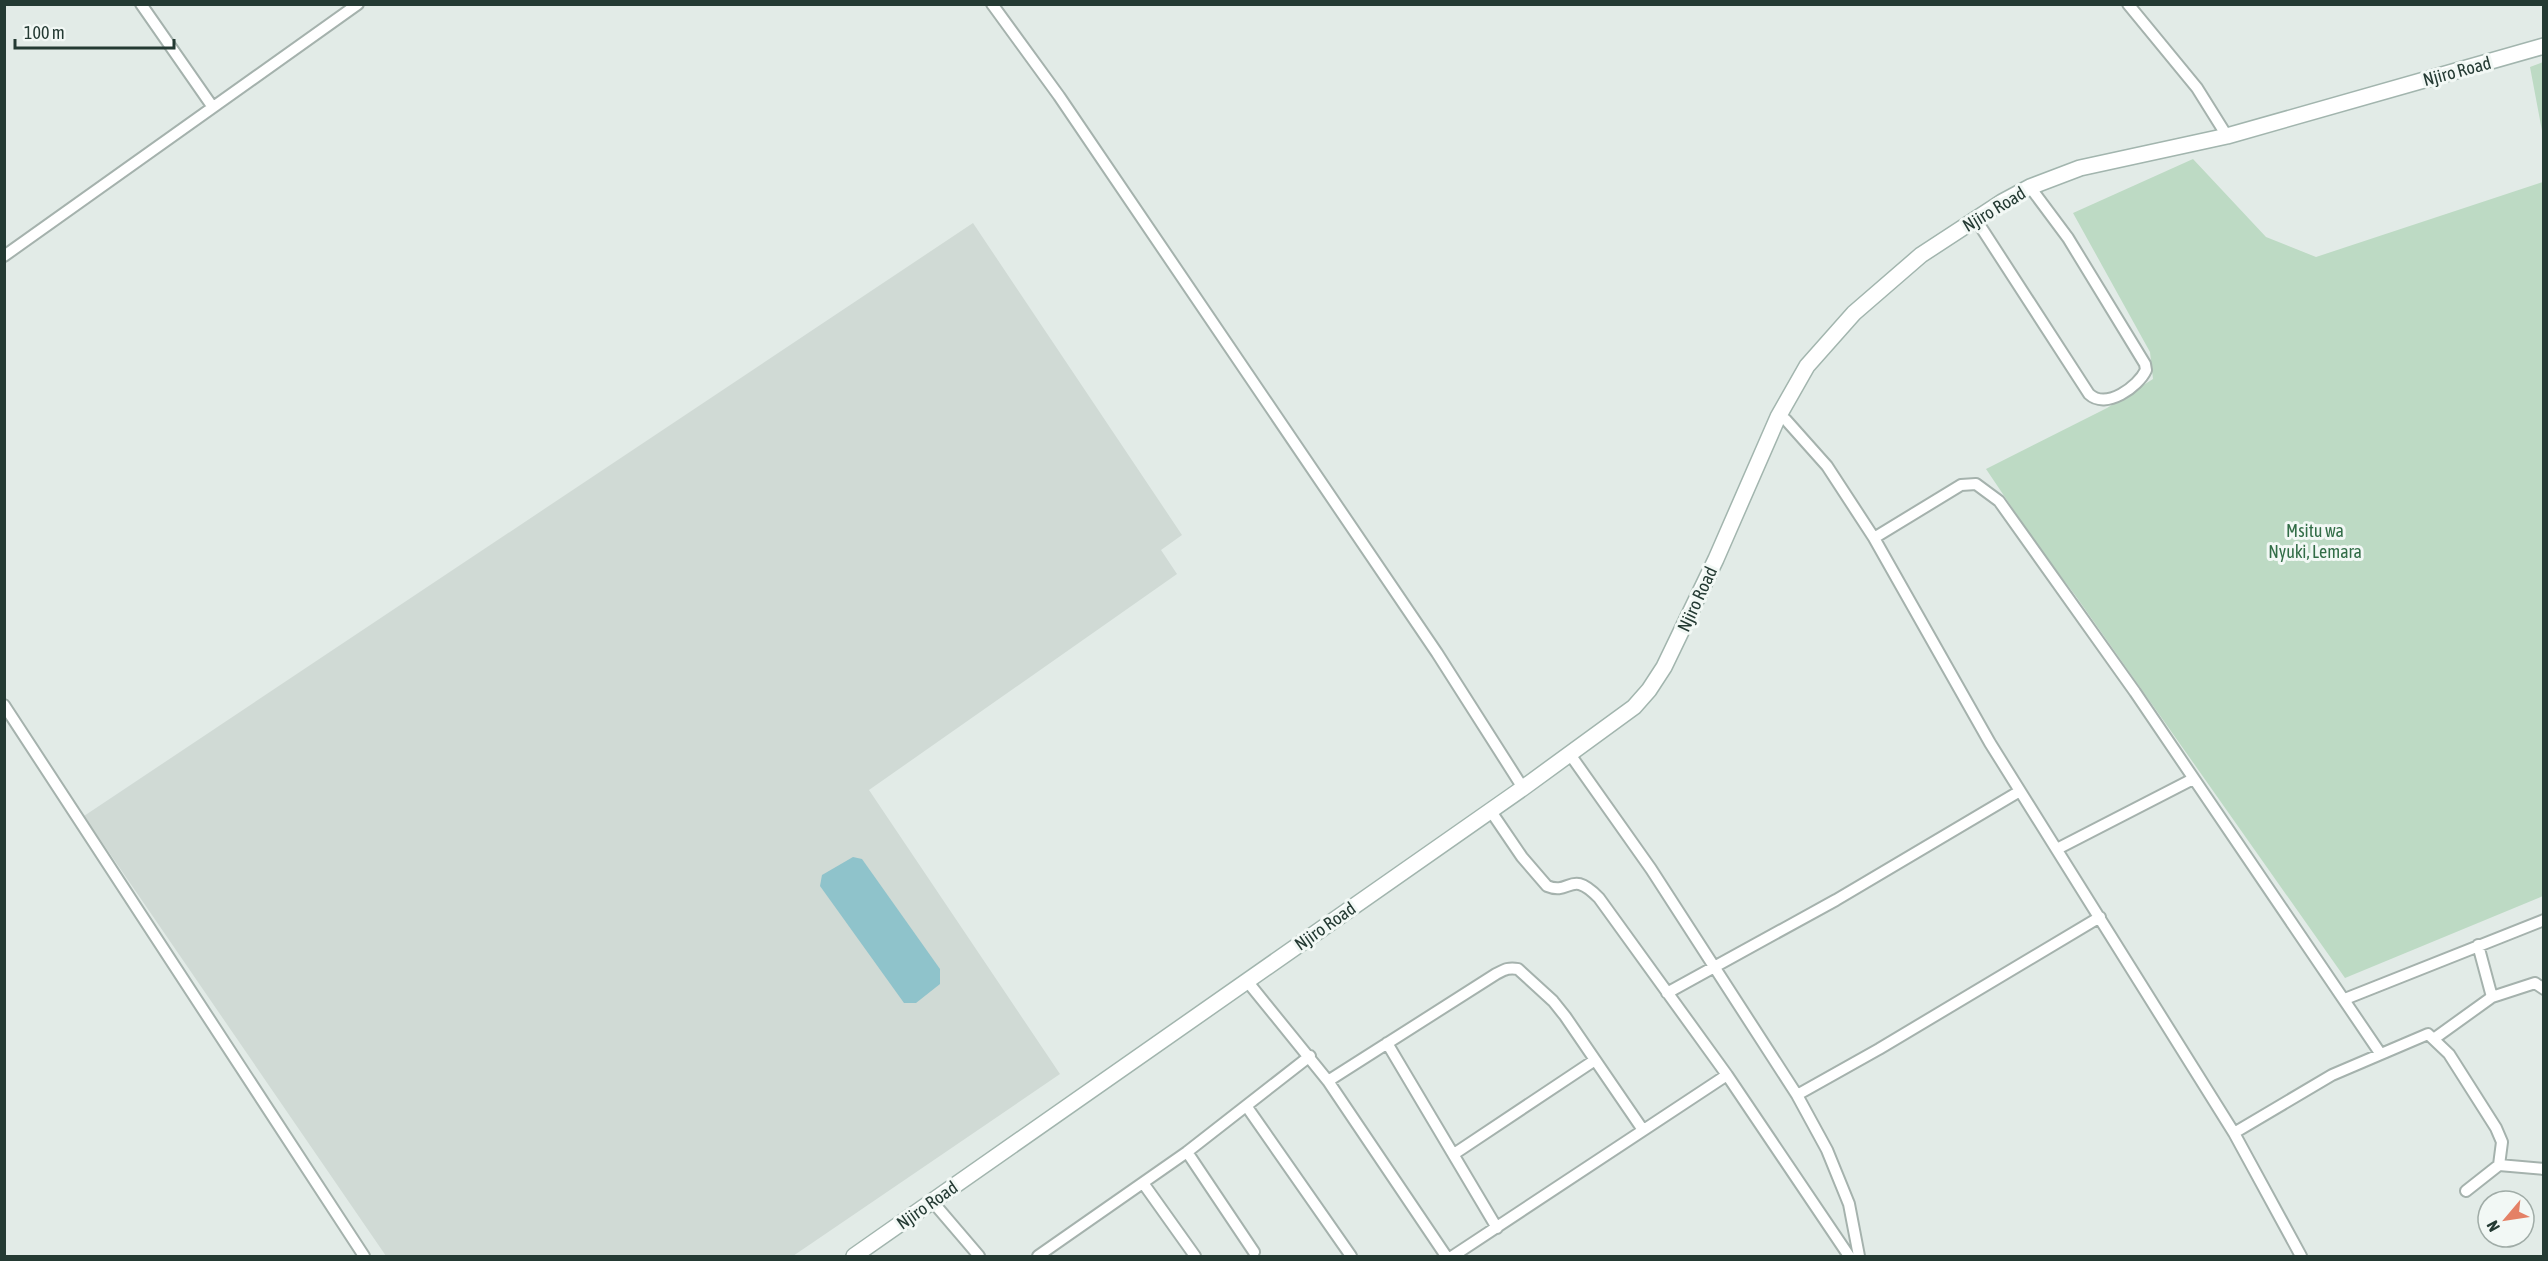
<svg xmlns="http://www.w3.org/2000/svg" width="2548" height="1261" viewBox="0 0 2548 1261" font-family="'Asap Condensed',sans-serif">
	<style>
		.built { fill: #d0dad5 }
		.green { fill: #bddac4 }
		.water { fill: #8fc3cb }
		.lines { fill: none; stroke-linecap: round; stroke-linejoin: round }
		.street-casing { stroke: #a5b2ad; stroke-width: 14 }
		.secondary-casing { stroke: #a2b5ae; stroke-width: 18 }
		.street { stroke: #fff; stroke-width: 10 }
		.secondary { stroke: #fff; stroke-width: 15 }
		.labels { text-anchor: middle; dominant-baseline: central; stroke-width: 6; stroke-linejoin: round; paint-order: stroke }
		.street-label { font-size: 18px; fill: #243a33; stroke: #f2f8f5 }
		.park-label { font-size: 18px; fill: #326d47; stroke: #f2f8f5 }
	</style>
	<rect width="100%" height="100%" fill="#e2ebe7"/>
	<path class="built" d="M 973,223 L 1182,535 L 1161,550 L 1177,574 L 869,790 L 1060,1074 L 793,1256 L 386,1256 L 84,816 Z"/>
	<path class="green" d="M 2543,62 L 2544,62 L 2543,136 L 2530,67 Z
		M 2193,159 L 2266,237 L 2316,257 L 2543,182 L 2543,896 L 2345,978 L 2075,595 L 2040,549 L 1986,469 L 2107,408 L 2153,379 L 2150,352 L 2073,213 Z"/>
	<path class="water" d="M 853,857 L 862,859 L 940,969 L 940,984 L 916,1003 L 904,1003 L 820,886 L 822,875 Z"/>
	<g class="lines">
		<g class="street-casing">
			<path id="street" d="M 141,4 L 212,106
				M 992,4 L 1059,96 L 1437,653 L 1523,788
				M 2128,4 L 2197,88 L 2227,136
				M 1975,218 L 2089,394 C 2106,410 2138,387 2146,370 L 2145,364 L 2068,238 L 2030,187
				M 4,256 L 358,4
				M 1778,417 L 1786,420 L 1827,466 L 1874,538 L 1990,743 L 2234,1133 L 2301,1256
				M 1874,538 L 1961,485 L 1976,484 L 1999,501 L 2135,692 L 2380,1053
				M 4,705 L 364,1256
				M 1569,753 L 1651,869 L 1797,1095 L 1827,1150 L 1849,1204 L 1859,1256
				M 1490,810 L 1522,857 L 1547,886 C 1571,896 1570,868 1599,898 L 1727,1075 L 1849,1256
				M 2057,849 L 2193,779
				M 1247,981 L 1328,1081 L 1446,1256
				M 1667,993 L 1836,900 L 2020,791
				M 2492,997 L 2535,983 L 2544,989
				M 2345,999 L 2544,920
				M 2435,1038 L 2492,997 L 2478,945
				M 1387,1043 L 1497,1228
				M 1328,1081 L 1496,974 C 1504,970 1508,967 1518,969 L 1553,1001 L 1565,1016 L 1643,1130
				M 1797,1095 L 1879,1049 L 2100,917
				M 1247,1107 L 1351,1256
				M 2234,1133 L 2332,1075 L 2428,1034 L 2449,1054 L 2496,1128 L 2502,1142 L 2499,1165 L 2466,1191
				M 1187,1152 L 1254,1252
				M 1454,1154 L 1595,1060
				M 2499,1165 L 2544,1169
				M 1143,1183 L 1195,1256
				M 932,1201 L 979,1256
				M 1038,1256 L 1187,1152 L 1310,1056
				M 1453,1256 L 1727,1075"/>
		</g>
		<g class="secondary-casing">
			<path id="secondary" d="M 854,1256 L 1523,788 L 1634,707 L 1649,690 L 1664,667 L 1716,559 L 1778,417 L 1807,366 L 1854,313 L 1921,255 L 2002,202 L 2030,187 L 2080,168 L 2227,136 L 2544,46"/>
		</g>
		<use href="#street" class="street"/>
		<use href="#secondary" class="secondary"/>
	</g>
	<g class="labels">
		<g class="street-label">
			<text transform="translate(2457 71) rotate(-15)">Njiro Road</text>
			<text transform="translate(1994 209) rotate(-31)">Njiro Road</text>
			<text transform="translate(1697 599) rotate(-65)">Njiro Road</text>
			<text transform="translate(1325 926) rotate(-35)">Njiro Road</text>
			<text transform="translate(927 1205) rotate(-35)">Njiro Road</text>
		</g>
		<g class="park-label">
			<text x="2315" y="530">Msitu wa<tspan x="2315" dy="21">Nyuki, Lemara</tspan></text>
		</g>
	</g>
	<rect width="2548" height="1261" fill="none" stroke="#243a33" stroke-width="12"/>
	<g transform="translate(2506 1219) rotate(241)"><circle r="28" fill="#f2f8f5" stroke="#a0aca7" stroke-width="1.5"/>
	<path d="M0-4.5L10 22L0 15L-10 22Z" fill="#e48166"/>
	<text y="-9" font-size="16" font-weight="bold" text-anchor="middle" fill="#243a33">N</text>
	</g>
	<path d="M15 39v9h159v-9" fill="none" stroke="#243a33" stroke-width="3"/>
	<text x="24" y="39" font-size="18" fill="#243a33" stroke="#f2f8f5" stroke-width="4.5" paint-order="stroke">100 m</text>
</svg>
